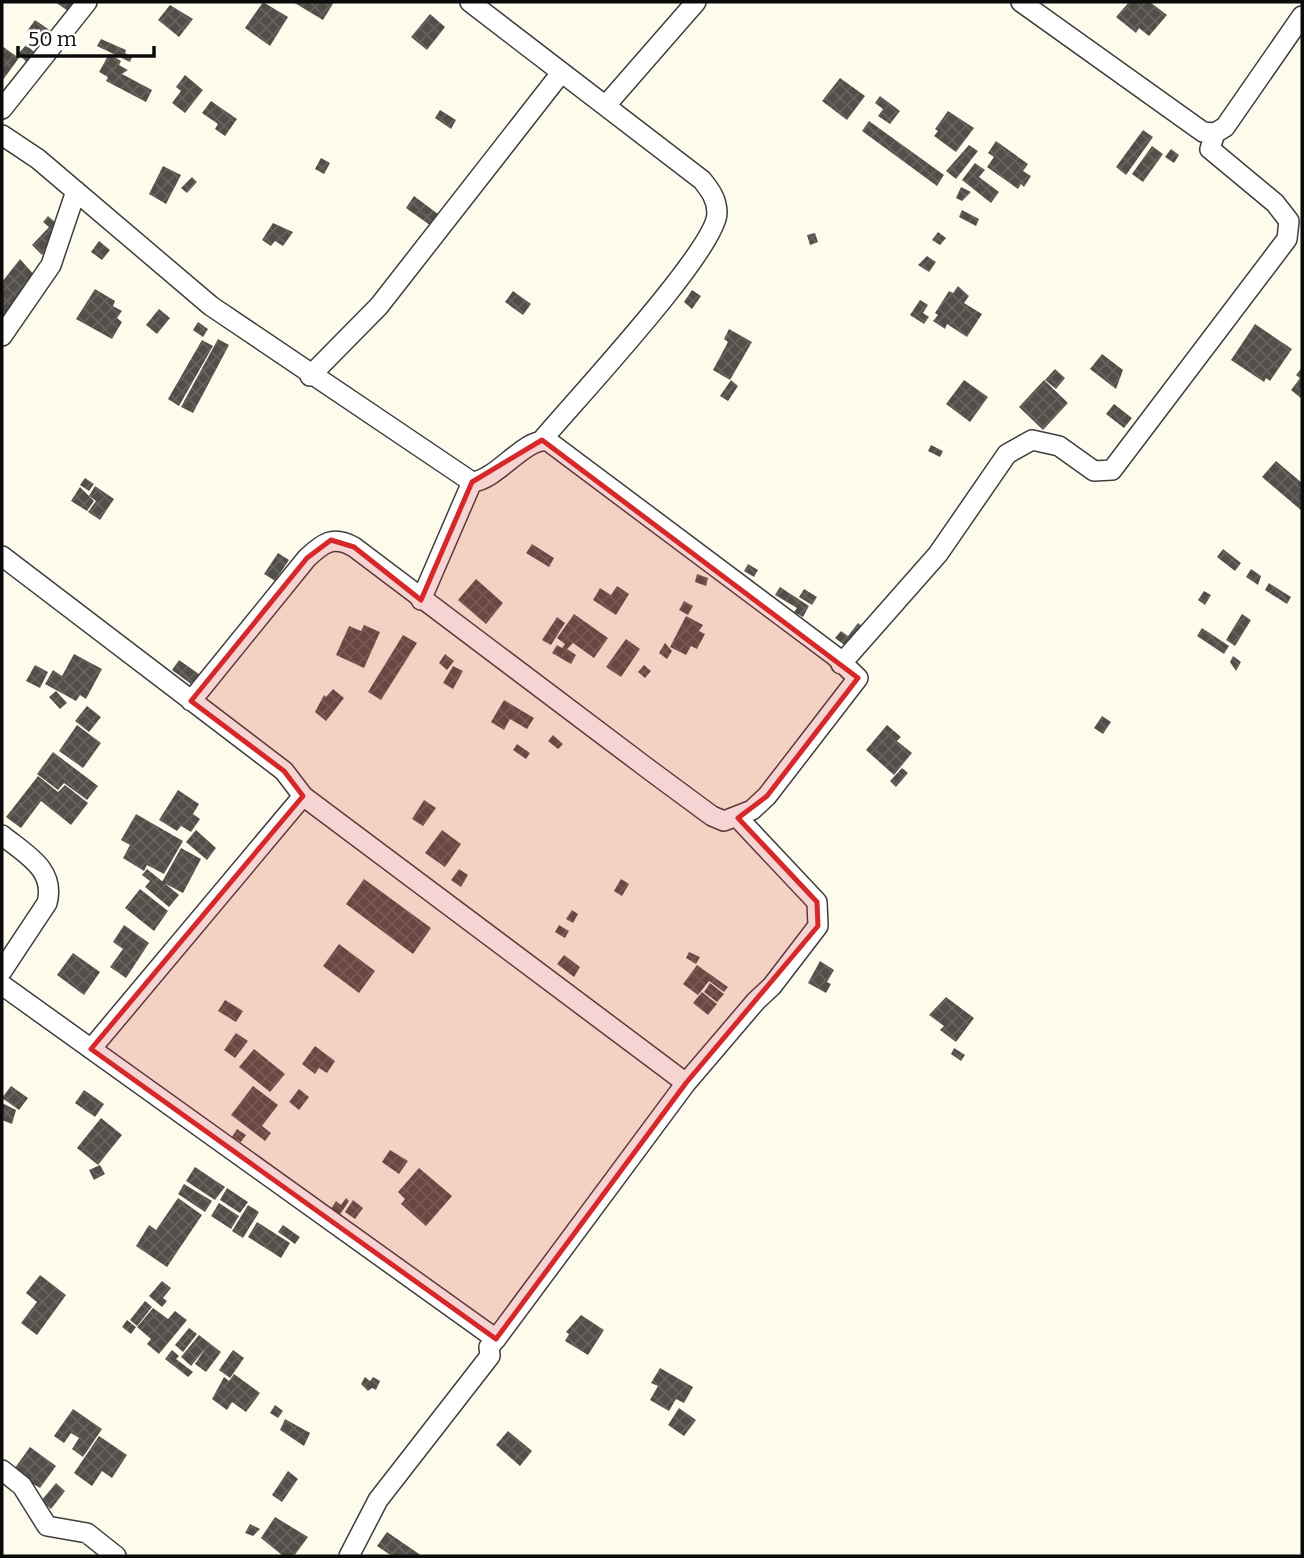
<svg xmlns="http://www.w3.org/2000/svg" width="1304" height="1558" font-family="Bitter,serif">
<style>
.building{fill:url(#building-cross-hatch)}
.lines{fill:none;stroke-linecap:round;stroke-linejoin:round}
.minor-casing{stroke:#3e3e3e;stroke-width:22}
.minor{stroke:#fff;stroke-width:19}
.marked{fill:#d62828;fill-opacity:0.2;stroke:#d62828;stroke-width:5;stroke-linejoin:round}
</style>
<defs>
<pattern id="building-cross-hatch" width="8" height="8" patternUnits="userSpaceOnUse" patternTransform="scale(1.75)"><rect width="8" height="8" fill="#524e49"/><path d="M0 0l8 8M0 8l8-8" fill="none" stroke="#66635f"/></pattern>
</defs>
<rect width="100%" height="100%" fill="#fdfcec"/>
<path class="building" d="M55,2h20l-7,9z
M263,2l25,15 -18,29 -25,-18z
M293,2h41l-11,18z
M1129,2h21l17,13 -18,21 -10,-8 -3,5 -20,-16z
M170,5l23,14 -14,18 -21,-17z
M430,14l15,13 -18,23 -16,-13z
M35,20l16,11 5,-7 6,5 -13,18 -22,-16z
M101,39l25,11 -1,3 7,4 -2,5 -33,-16z
M26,45l12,10 -8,10 -12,-11z
M2,46l17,12 -17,23z
M109,54l12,7 -2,4 9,5 -6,4 30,16 -6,12 -40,-21 2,-4 -9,-5z
M185,75l18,15 -18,23 -13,-10 9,-12 -5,-4z
M840,78l25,18 -18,24 -25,-19z
M880,96l20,15 -10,13 -12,-8 5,-7 -8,-6z
M211,101l26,18 -12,17 -10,-7 3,-5 -16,-11z
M440,110l16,10 -5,9 -16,-11z
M948,111l26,17 -18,24 -22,-16 4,-5 -3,-2z
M869,121l75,54 -7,11 -75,-55z
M1143,130l10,7 -27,38 -10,-8z
M996,141l32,23 -5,7 8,5 -7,11 -3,-3 -3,5 -31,-22 7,-10 -6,-4z
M969,145l9,6 -22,28 -10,-8z
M1152,146l11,8 -20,28 -11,-8z
M1171,149l8,6 -5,8 -9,-6z
M321,158l9,5 -6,11 -9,-5z
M975,163l10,7 -6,7 20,15 -8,11 -29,-23z
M163,166l18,9 -15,29 -17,-10z
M192,177l5,5 -10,11 -6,-5z
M961,187l10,5 -9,9 -6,-3z
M414,196l28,21 -8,11 -28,-20z
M962,210l17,9 -3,7 -17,-9z
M48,216l20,17 -5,6 -20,-17z
M273,223l20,9 -10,14 -8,-5 -4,5 -9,-6z
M49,227l10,10 -17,18 -10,-10z
M938,232l8,6 -6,7 -8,-5z
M815,233l3,9 -8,3 -3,-10z
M99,241l11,9 -8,10 -11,-8z
M927,256l9,6 -7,10 -11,-7z
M20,259l16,18 -30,40 -4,-3v-32z
M958,286l11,10 -5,7 18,11 -15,23 -20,-13 -2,5 -12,-8 5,-6 -3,-2 14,-22 4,2z
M95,289l20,12 -2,5 9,5 -5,7 5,4 -10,17 -36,-20z
M692,290l9,6 -9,13 -8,-7z
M513,291l18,13 -8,11 -18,-13z
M920,300l8,5 -5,8 6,4 -5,7 -14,-9z
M159,309l11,9 -13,16 -11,-9z
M198,322l10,7 -5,8 -10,-7z
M1255,324l37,25 -22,32 -4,-3 -2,4 -33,-22z
M729,329l23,13 -22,38 -17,-10 15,-28 -4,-3z
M218,339l11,6 -36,68 -12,-6z
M202,340l11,6 -34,60 -11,-7z
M1102,354l21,16 -7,19 -26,-20z
M1055,369l10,9 -9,11 -11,-9z
M1301,369l1,1v29l-11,-9 9,-12 -4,-3z
M731,380l7,6 -10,15 -8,-5z
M964,380l24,17 -18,25 -24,-18z
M1044,380l24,23 -25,27 -24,-23z
M1114,404l18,14 -8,10 -18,-14z
M931,445l12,6 -3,6 -12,-6z
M1276,461l26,22v28l-40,-34z
M85,478l9,6 -5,7 -9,-6z
M95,486l19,13 -14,21 -12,-8 8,-11 -7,-5z
M80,487l14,14 -7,10 -16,-10z
M532,544l22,14 -5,9 -23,-14z
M1223,549l18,14 -6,8 -18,-14z
M278,553l11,7 -14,21 -11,-7z
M748,564l10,6 -4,7 -10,-6z
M1251,569l10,7 -3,9 -12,-8z
M697,574l11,4 -2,8 -11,-4z
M476,579l27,24 -17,21 -28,-24z
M1269,583l22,14 -4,7 -22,-14z
M617,586l12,8 -13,21 -23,-15 7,-12 11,7z
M780,587l29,19 -6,11 -9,-5 3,-4 -22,-13z
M804,589l13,8 -5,8 -13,-8z
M1204,591l7,4 -6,10 -7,-5z
M684,601l9,5 -5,9 -9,-5z
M574,614l34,24 -14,20 -21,-15 -6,6 9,6 -5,9 -19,-11 5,-8 5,3 3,-4 -8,-6z
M1242,614l9,6 -16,26 -9,-6z
M686,616l17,9 -4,6 6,3 -8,15 -6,-3 -5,9 -16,-8z
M557,617l8,6 -14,22 -9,-5z
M858,623l9,7 -16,20 -16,-12 6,-7 7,5z
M364,625l16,7 -16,36 -28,-13 13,-29 12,5z
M1202,628l27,18 -5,8 -27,-18z
M403,635l14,8 -36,57 -13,-8z
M626,639l14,10 -19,28 -15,-10z
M665,643l7,8 -5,8 -8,-6z
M74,654l28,15 -16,30 -6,-4 -4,6 -31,-17 8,-14 9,6z
M445,654l9,7 -7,9 -8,-7z
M1233,656l8,6 -5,9 -6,-9z
M179,660l20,14 -8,10 -19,-14z
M35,665l13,7 -8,16 -14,-7z
M644,665l7,6 -6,7 -7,-6z
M453,666l10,5 -10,18 -10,-6z
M333,689l11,9 -18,23 -11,-9 9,-17 2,2z
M56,691l11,12 -7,6 -11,-12z
M504,700l30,18 -7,11 -17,-10 -6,11 -13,-8z
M87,706l14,11 -12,15 -14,-11z
M1102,716l9,6 -8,12 -9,-6z
M77,725l24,18 -18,25 -24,-17z
M887,725l14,12 -4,4 15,12 -18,22 -28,-25z
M553,735l10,9 -5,5 -10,-8z
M517,744l13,9 -4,6 -13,-9z
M53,752l45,34 -11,14 -23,-17 -6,7 -21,-16z
M902,768l6,5 -12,14 -6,-6z
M38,776l20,16 7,-7 23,18 -17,22 -30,-24 -20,27 -15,-11z
M178,790l21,14 -6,10 7,5 -9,13 -10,-6 -4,5 -18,-11z
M424,800l12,8 -13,18 -11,-7z
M136,814l47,27 -19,33 -17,-9 -3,6 -21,-13 7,-13 -9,-5z
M196,830l20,18 -9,12 -21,-18z
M442,830l19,14 -16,23 -20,-14z
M181,848l20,11 -18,34 -21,-11z
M147,869l32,26 -10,12 -24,-20 5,-6 -8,-6z
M459,869l9,6 -7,12 -10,-7z
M364,879l67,49 -18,26 -67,-50z
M621,879l8,5 -7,12 -8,-5z
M140,889l28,22 -14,20 -29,-23z
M572,910l6,4 -5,9 -7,-4z
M124,925l25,18 -23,35 -16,-11 13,-18 -10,-7z
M559,925l10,6 -4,7 -10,-6z
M339,944l36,27 -16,22 -36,-27z
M689,952l11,5 -4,7 -10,-6z
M73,953l27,19 -16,23 -27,-20z
M564,955l16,12 -6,10 -17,-13z
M820,961l14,9 -7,12 4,2 -5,9 -18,-10z
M697,965l31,22 -4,5 -15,-11 -11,14 -15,-11z
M710,983l14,11 -7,8 -13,-10z
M702,992l15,12 -9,11 -15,-12z
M946,997l28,21 -18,24 -16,-12 4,-4 -15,-11z
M225,1000l18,11 -7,11 -18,-11z
M236,1033l12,8 -13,17 -11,-8z
M315,1046l20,15 -8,12 -8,-5 -4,6 -13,-10z
M954,1048l11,7 -4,6 -10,-7z
M254,1049l31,25 -15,18 -31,-25z
M11,1086l17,12 -9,12 -17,-12z
M253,1086l25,19 -16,21 9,7 -6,8 -34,-26z
M299,1089l10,8 -10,13 -10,-8z
M84,1090l20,14 -9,13 -20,-14z
M2,1103l14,7 -4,14 -10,-4z
M101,1118l21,17 -24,30 -21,-17z
M237,1129l9,6 -5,7 -9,-5z
M390,1150l18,11 -9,13 -17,-12z
M100,1165l5,9 -11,6 -5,-10z
M195,1167l30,20 -10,13 -29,-19z
M419,1168l33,28 -26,30 -25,-22 4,-5 -7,-7z
M184,1184l28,17 -7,11 -27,-18z
M227,1188l21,14 -8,11 -20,-13z
M178,1198l24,17 -35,52 -31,-21 13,-21 7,5z
M346,1198l3,3 -10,15 -9,-6 6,-9 5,4z
M353,1200l10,8 -8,11 -10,-7z
M219,1203l20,13 -8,13 -20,-13z
M248,1205l11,7 -16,26 -11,-7z
M257,1222l33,21 -9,15 -33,-21z
M283,1225l17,12 -5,7 -17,-12z
M40,1275l26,20 -29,40 -16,-12 16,-21 -11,-9z
M162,1281l9,7 -8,10 4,3 -5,6 -13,-11z
M145,1301l7,6 -15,19 -7,-6z
M153,1308l15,11 7,-8 12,9 -28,34 -12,-10 4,-5 -14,-12z
M581,1315l23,15 -16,25 -23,-14 4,-7 -3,-2z
M127,1320l9,7 -5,7 -9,-7z
M189,1328l8,6 -14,18 -8,-7z
M199,1335l22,17 -15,20 -11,-8 10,-15 -14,17 -10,-9z
M172,1350l7,6 -3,3 17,13 -5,5 -23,-18z
M233,1350l11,8 -14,20 -11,-8z
M660,1368l33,19 -9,16 -8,-4 -7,12 -19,-11 8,-14 -7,-3z
M234,1374l26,19 -14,19 -14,-10 -5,8 -15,-11 12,-22 5,4z
M365,1377l5,4 3,-4 7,4 -4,9 -4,-2 -4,3 -7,-7z
M275,1405l8,6 -5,7 -8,-5z
M679,1408l17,12 -12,16 -16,-11z
M73,1409l29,20 -19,28 -11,-8 7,-11 -8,-5 -7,10 -10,-7z
M285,1419l25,14 -6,13 -24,-16z
M508,1431l24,20 -12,15 -24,-21z
M99,1436l28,19 -15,23 -10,-7 -10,15 -18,-13z
M30,1447l26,19 -16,22 -28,-16z
M288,1471l10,8 -16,23 -10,-7z
M56,1483l9,8 -14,18 -10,-8z
M275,1517l33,20 -14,19h-11l-22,-18z
M250,1524l10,5 -7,7 -8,-3z
M387,1532l35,24h-30l-15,-10z"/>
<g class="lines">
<g class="minor-casing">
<path id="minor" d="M470,2l232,178c8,10 15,19 15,33 0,36 -145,191 -175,227
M1021,2l182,130 12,1 10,-6 77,-111
M607,104l89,-102
M2,109l85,-107
M2,135l36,24 173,147 261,176c25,-2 53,-45 76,-41l287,215 23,22 -91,118 -15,14 -28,11 -12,-5 -61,-45 -297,-224c-21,-12 -31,-4 -47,11l-116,143
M2,336l49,-71 25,-74
M310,376l69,-70 182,-233
M2,556l282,215 19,25 -212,253
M421,600l51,-118
M841,664l97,-110 69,-100 25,-14 27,6 35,25 18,-1 175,-231 2,-18 -14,-18 -65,-54 5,-16
M303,796l383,287 -190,256
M2,835c23,19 54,34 45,68l-45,68
M2,985l494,354 -7,8 1,9 -112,144 -29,56
M686,1083l70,-82 16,-15 46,-60 -1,-24 -79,-84
M2,1470l20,16 25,40 40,7 29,23"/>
</g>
<use href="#minor" class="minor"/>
</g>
<path class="marked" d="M542,440l316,238 -91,118 -29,22 79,84 1,24 -132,157 -190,256 -405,-290 212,-253 -19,-25 -93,-70 116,-143 24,-18 23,7 67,53 51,-118z"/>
<rect width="1304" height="1558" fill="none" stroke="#0b0b0b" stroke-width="7"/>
<path d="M18 46v10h136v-10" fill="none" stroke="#0b0b0b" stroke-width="3.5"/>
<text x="28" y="46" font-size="21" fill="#0b0b0b" stroke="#ffffff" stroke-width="5" paint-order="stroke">50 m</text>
</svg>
